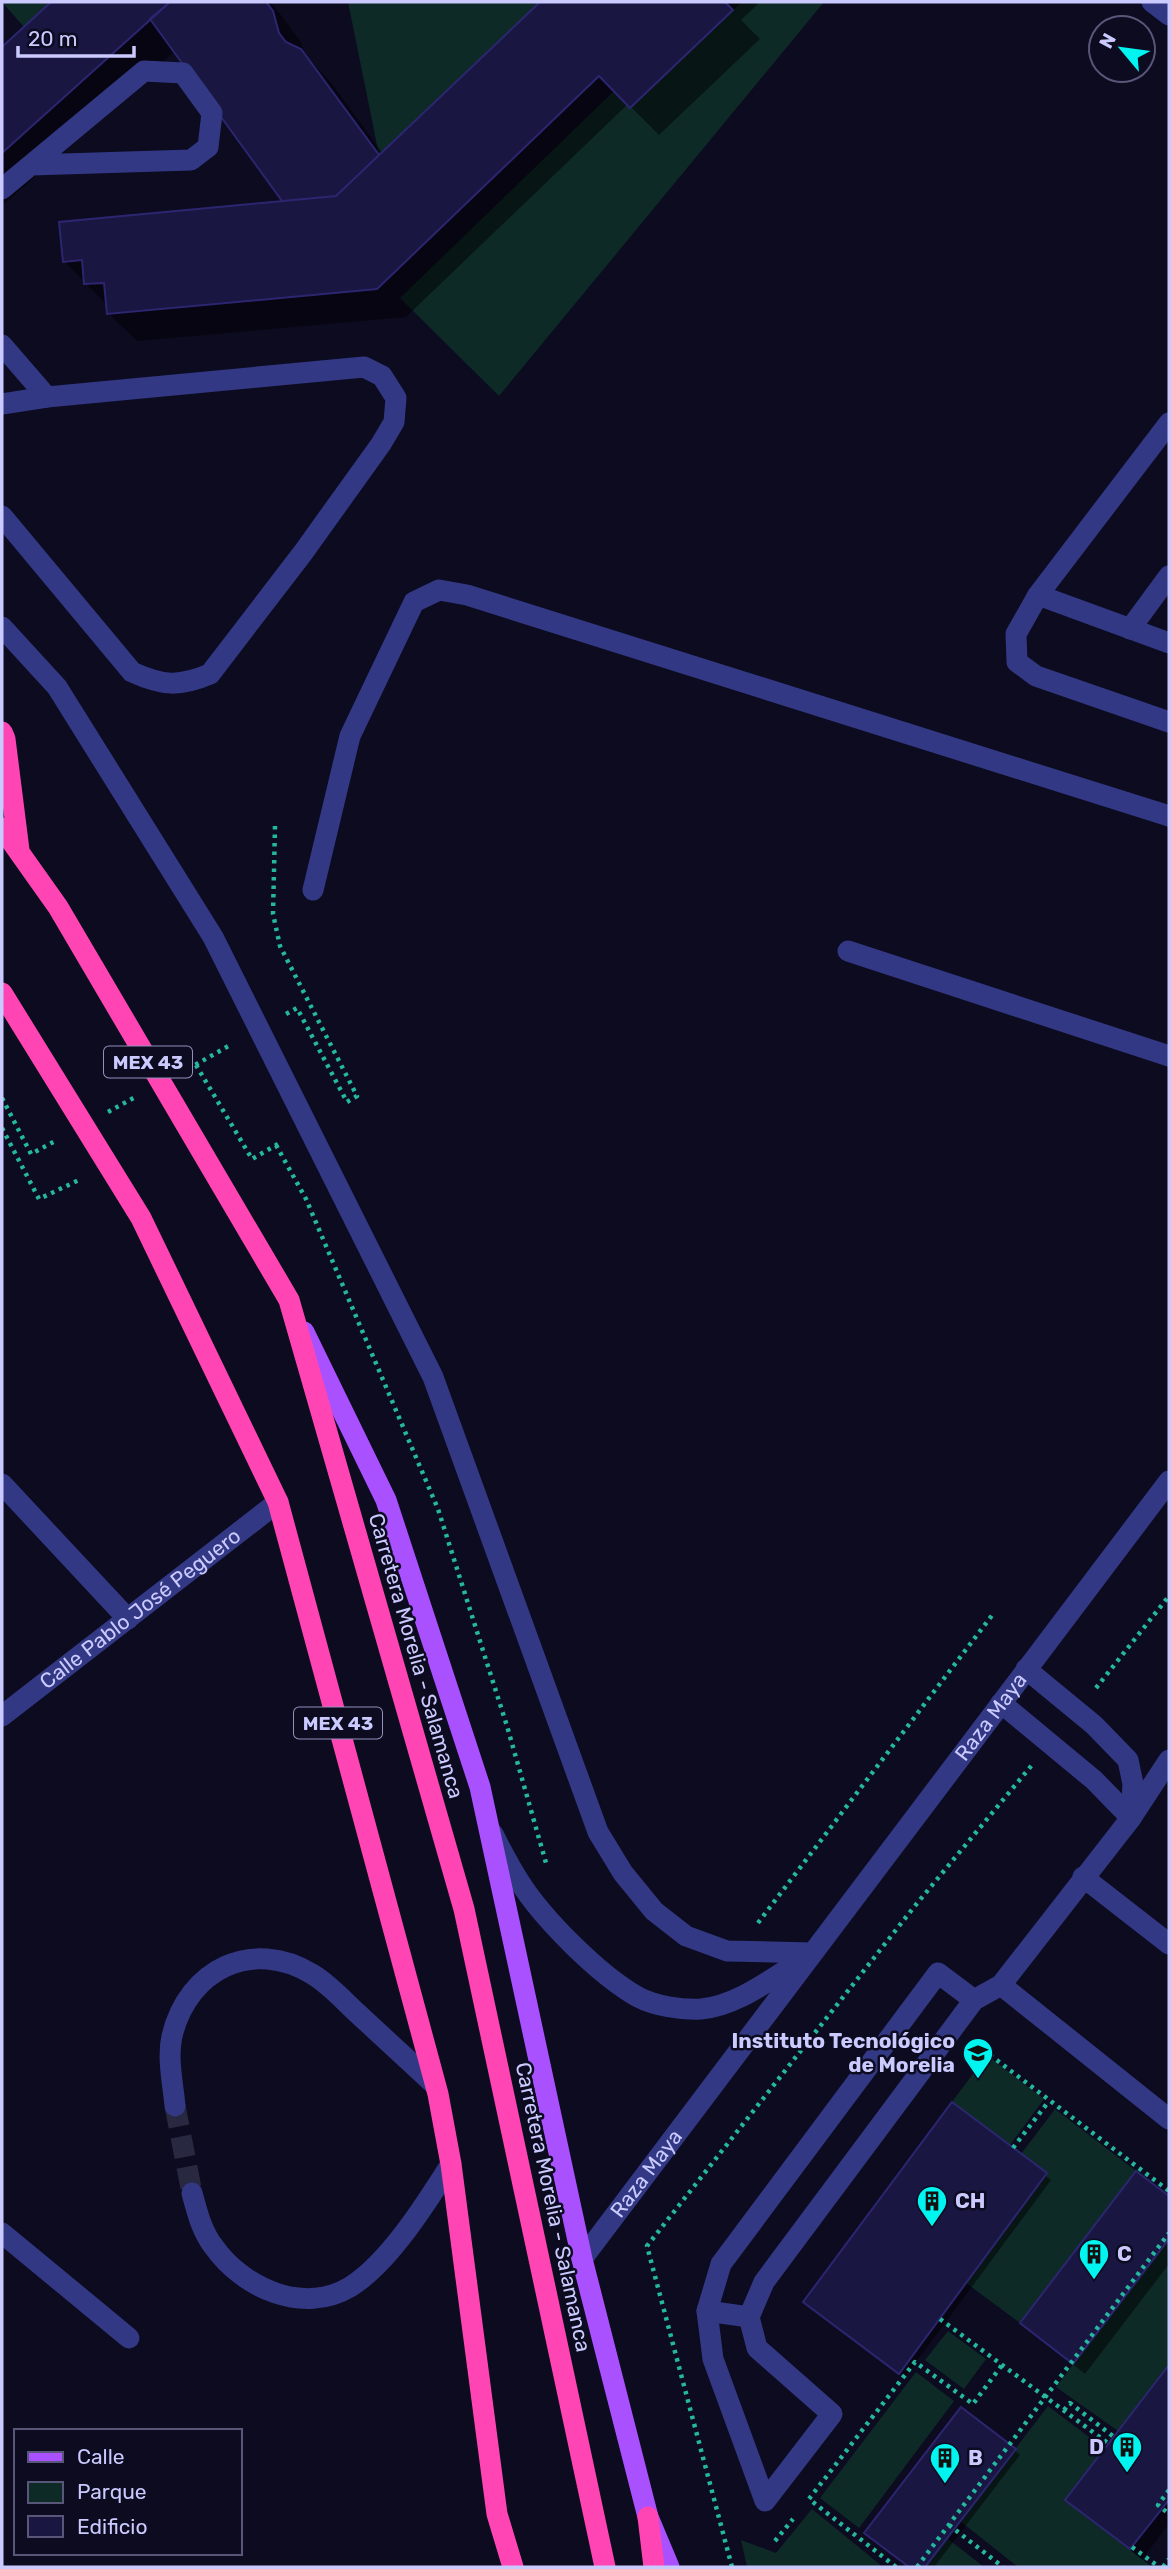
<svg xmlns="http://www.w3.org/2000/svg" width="1171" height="2569" font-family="Rubik,sans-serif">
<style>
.green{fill:#0e2a26}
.shadow{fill:#0007}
.building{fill:#191642;stroke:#2c2670;stroke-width:2}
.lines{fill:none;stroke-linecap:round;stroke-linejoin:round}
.minor-tunnel{stroke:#282841;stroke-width:21;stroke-dasharray:21 10;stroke-linecap:butt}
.path{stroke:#24b89f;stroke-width:4.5;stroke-dasharray:3.5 5;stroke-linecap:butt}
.minor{stroke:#323883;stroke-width:21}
.major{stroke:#aa51ff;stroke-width:21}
.highway{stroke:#ff45b3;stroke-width:21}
.labels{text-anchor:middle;stroke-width:5;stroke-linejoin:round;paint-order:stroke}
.shield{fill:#0c0b20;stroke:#9191bc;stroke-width:2}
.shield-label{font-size:19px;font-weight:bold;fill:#cacaff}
.street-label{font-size:21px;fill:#cacaff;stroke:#0c0b20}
.poi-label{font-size:21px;font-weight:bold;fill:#cacaff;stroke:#0c0b20;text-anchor:start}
</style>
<rect width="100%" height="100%" fill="#0c0b20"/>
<path class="green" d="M2,2h49l-27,25z
M348,2h192l-161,153z
M742,2h82l-325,394 -99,-98 214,-207 16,17z
M987,2055l57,44 -34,46 -58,-43z
M1055,2109l81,62 -116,152 -54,-40 81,-109 -26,-20z
M1169,2239v126l-51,66 -62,-44z
M948,2331l38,28 -22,30 -39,-29z
M916,2372l38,29 -95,127 -39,-30z
M1048,2406l57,43 -39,51 86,67h-134l-58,-46z
M812,2509l71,58h-136l-6,-27 35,13z
M947,2538l37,29h-59z"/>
<path class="shadow" d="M54,2h217l30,40 3,13 25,25 54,74 159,-152h218l-19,18 19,19 -101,96 -31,-31 -222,213 -269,24 -29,-28v-7l-43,-44 220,-60 -110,-151 -173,155v-157z
M952,2104l99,76 -146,197 -95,-70z
M1136,2173l33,25v66l-84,110 -63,-51z
M1169,2368v156l-27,35 -74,-60z
M1014,2450l6,5 -86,112h-24l-38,-29z"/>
<path class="building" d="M51,2h119l-168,151v-106z
M170,2h96l7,9 6,22 7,9 15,7 78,106 -43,41 -54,5 -132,-182z
M540,2h185l8,8 -103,98 -31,-32 -222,213 -270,25 -3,-31 -20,1 -2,-24 -19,2 -4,-40 277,-26z
M952,2102l95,71 -148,201 -96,-72z
M1136,2171l33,25v43l-96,125 -53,-41z
M1169,2365v135l-39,49 -65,-49z
M961,2407l55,42 -91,118h-16l-45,-34z"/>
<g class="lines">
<path class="minor-tunnel" d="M175,2106l17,87"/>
<path class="path" d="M275,826l-2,88 7,32 77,150 -10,6 -50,-94 -11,6
M196,1065l56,94 26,-15
M188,1069l44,-25
M2,1098l29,56 26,-14
M108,1112l29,-16
M2,1128l37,71 42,-20
M276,1145l30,54 132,310 69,217 39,137
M1096,1688l73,-92
M758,1923l235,-309
M990,2055l179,136
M1013,2148l36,-47
M940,2319l169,125
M1064,2410l6,-7 44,34
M1169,2490l-11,15 11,9
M949,2525l54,42
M775,2541l18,-22
M1132,2547l27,20
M732,2567l-85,-321 267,-339 118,-142
M896,2567l-87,-68 106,-137 58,42 29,-39
M917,2567l252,-334
M1163,2567l6,-8"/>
<g class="minor">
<path d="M1152,2l17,13"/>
<path d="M2,189l142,-118 39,2 29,40 -4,34 -17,13 -160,5"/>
<path d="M2,345l45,52"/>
<path d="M2,404l45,-7 317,-30 18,9 14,22 -2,24 -13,22 -79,110 -92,120c-31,13 -47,12 -78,-2l-130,-156"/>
<path d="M1169,423l-131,172 -22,39 1,28 19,14 133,46"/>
<path d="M1038,595l131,48"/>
<path d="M2,627l55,60 156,250 220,440 165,455 25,41 31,38 32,25 41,15 85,2"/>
<path d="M1130,629l39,-53"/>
<path d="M313,890l37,-154 64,-134 25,-12 28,5 702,221"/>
<path d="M848,951l321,105"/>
<path d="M2,1484l126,135"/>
<path d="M1026,1669l68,56 34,35 5,24 -2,31"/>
<path d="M1001,1703l93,77 37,38"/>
<path id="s1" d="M2,1716l276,-214"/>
<path d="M493,1834c8,16 16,32 26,47 24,38 80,94 119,116 17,9 43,13 63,12 36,-3 71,-31 101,-49"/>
<path d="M1083,1877l86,67"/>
<path d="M1001,1985l168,134"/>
<path d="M974,2000l-36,-27 -217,291 -14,47 6,48 52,142 67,-87 -75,-66 -8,-31 15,-35 210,-282 27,-15 130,-167 38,-58"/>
<path d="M175,2106c-2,-22 -8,-48 -3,-70 16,-67 80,-98 140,-62 17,10 30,25 44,38 27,25 53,49 79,73"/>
<path d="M192,2193c5,19 10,39 22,54 29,41 89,68 136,40 39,-24 77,-85 101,-123"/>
<path d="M2,2233l127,105"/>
<path id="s2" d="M582,2259l587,-778"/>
<path d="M707,2311l42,6"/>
</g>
<path class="major" d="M304,1332l82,168 94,287 102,472 66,258 21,50"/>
<path class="highway" d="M2,732l3,7 14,111
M2,828l56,79 231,393 175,609 141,658
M2,993l139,225 137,284 160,592 13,70 46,350 16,53
M648,2517l6,50"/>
</g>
<defs>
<g id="university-pin" transform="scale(1.575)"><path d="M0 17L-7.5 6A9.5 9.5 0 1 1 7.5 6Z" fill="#00f5f1" stroke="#0c0b20"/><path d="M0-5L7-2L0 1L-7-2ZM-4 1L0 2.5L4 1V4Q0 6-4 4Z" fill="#111"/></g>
<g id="building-pin" transform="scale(1.575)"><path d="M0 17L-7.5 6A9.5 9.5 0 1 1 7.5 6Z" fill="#00f5f1" stroke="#0c0b20"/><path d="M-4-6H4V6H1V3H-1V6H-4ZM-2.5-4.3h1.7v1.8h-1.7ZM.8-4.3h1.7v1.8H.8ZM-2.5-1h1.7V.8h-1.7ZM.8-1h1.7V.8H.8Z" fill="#111"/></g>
</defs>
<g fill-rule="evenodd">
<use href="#university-pin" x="978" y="2053"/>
<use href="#building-pin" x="932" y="2201"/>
<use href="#building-pin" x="1094" y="2254"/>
<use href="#building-pin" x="1127" y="2447"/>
<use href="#building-pin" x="945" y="2458"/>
</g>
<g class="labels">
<g class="shield">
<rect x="104" y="1046.5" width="88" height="31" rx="5"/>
<rect x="294" y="1707.5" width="88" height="31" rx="5"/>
</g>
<g class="shield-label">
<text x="148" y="1069">MEX 43</text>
<text x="338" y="1730">MEX 43</text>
</g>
<g class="street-label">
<text dy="7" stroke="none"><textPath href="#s1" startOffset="175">Calle Pablo José Peguero</textPath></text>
<text transform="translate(416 1656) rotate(74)" y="7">Carretera Morelia - Salamanca</text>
<text dy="7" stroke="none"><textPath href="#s2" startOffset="679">Raza Maya</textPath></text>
<text dy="7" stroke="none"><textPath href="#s2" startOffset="107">Raza Maya</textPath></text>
<text transform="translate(553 2207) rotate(78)" y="7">Carretera Morelia - Salamanca</text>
</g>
<g class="poi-label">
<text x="955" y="2048" text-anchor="end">Instituto Tecnológico<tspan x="955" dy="24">de Morelia</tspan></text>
<text x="955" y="2208">CH</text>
<text x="1117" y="2261">C</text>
<text x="1104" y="2454" text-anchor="end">D</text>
<text x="968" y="2465">B</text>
</g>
</g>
<rect width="1171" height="2569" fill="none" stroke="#cacaff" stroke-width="7"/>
<rect x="14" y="2429" width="228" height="126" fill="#0c0b20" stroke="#585779" stroke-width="2"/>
<rect x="28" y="2452" width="35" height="10" fill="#aa51ff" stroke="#585779" stroke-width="2"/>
<text x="77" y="2464" font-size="21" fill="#cacaff">Calle</text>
<rect x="28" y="2482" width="35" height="21" fill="#0e2a26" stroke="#585779" stroke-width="2"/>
<text x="77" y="2499" font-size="21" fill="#cacaff">Parque</text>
<rect x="28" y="2516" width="35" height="21" fill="#191642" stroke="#585779" stroke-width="2"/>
<text x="77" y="2534" font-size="21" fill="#cacaff">Edificio</text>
<g transform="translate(1122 49) rotate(299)"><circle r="33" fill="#0c0b20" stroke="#585779" stroke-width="2"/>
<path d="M0-5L12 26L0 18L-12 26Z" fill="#00f5f1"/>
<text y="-10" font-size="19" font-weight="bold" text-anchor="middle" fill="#cacaff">N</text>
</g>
<path d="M18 46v10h116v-10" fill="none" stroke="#cacaff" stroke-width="3.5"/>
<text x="28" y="46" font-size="21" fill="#cacaff" stroke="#0c0b20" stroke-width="5" paint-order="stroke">20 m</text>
</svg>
